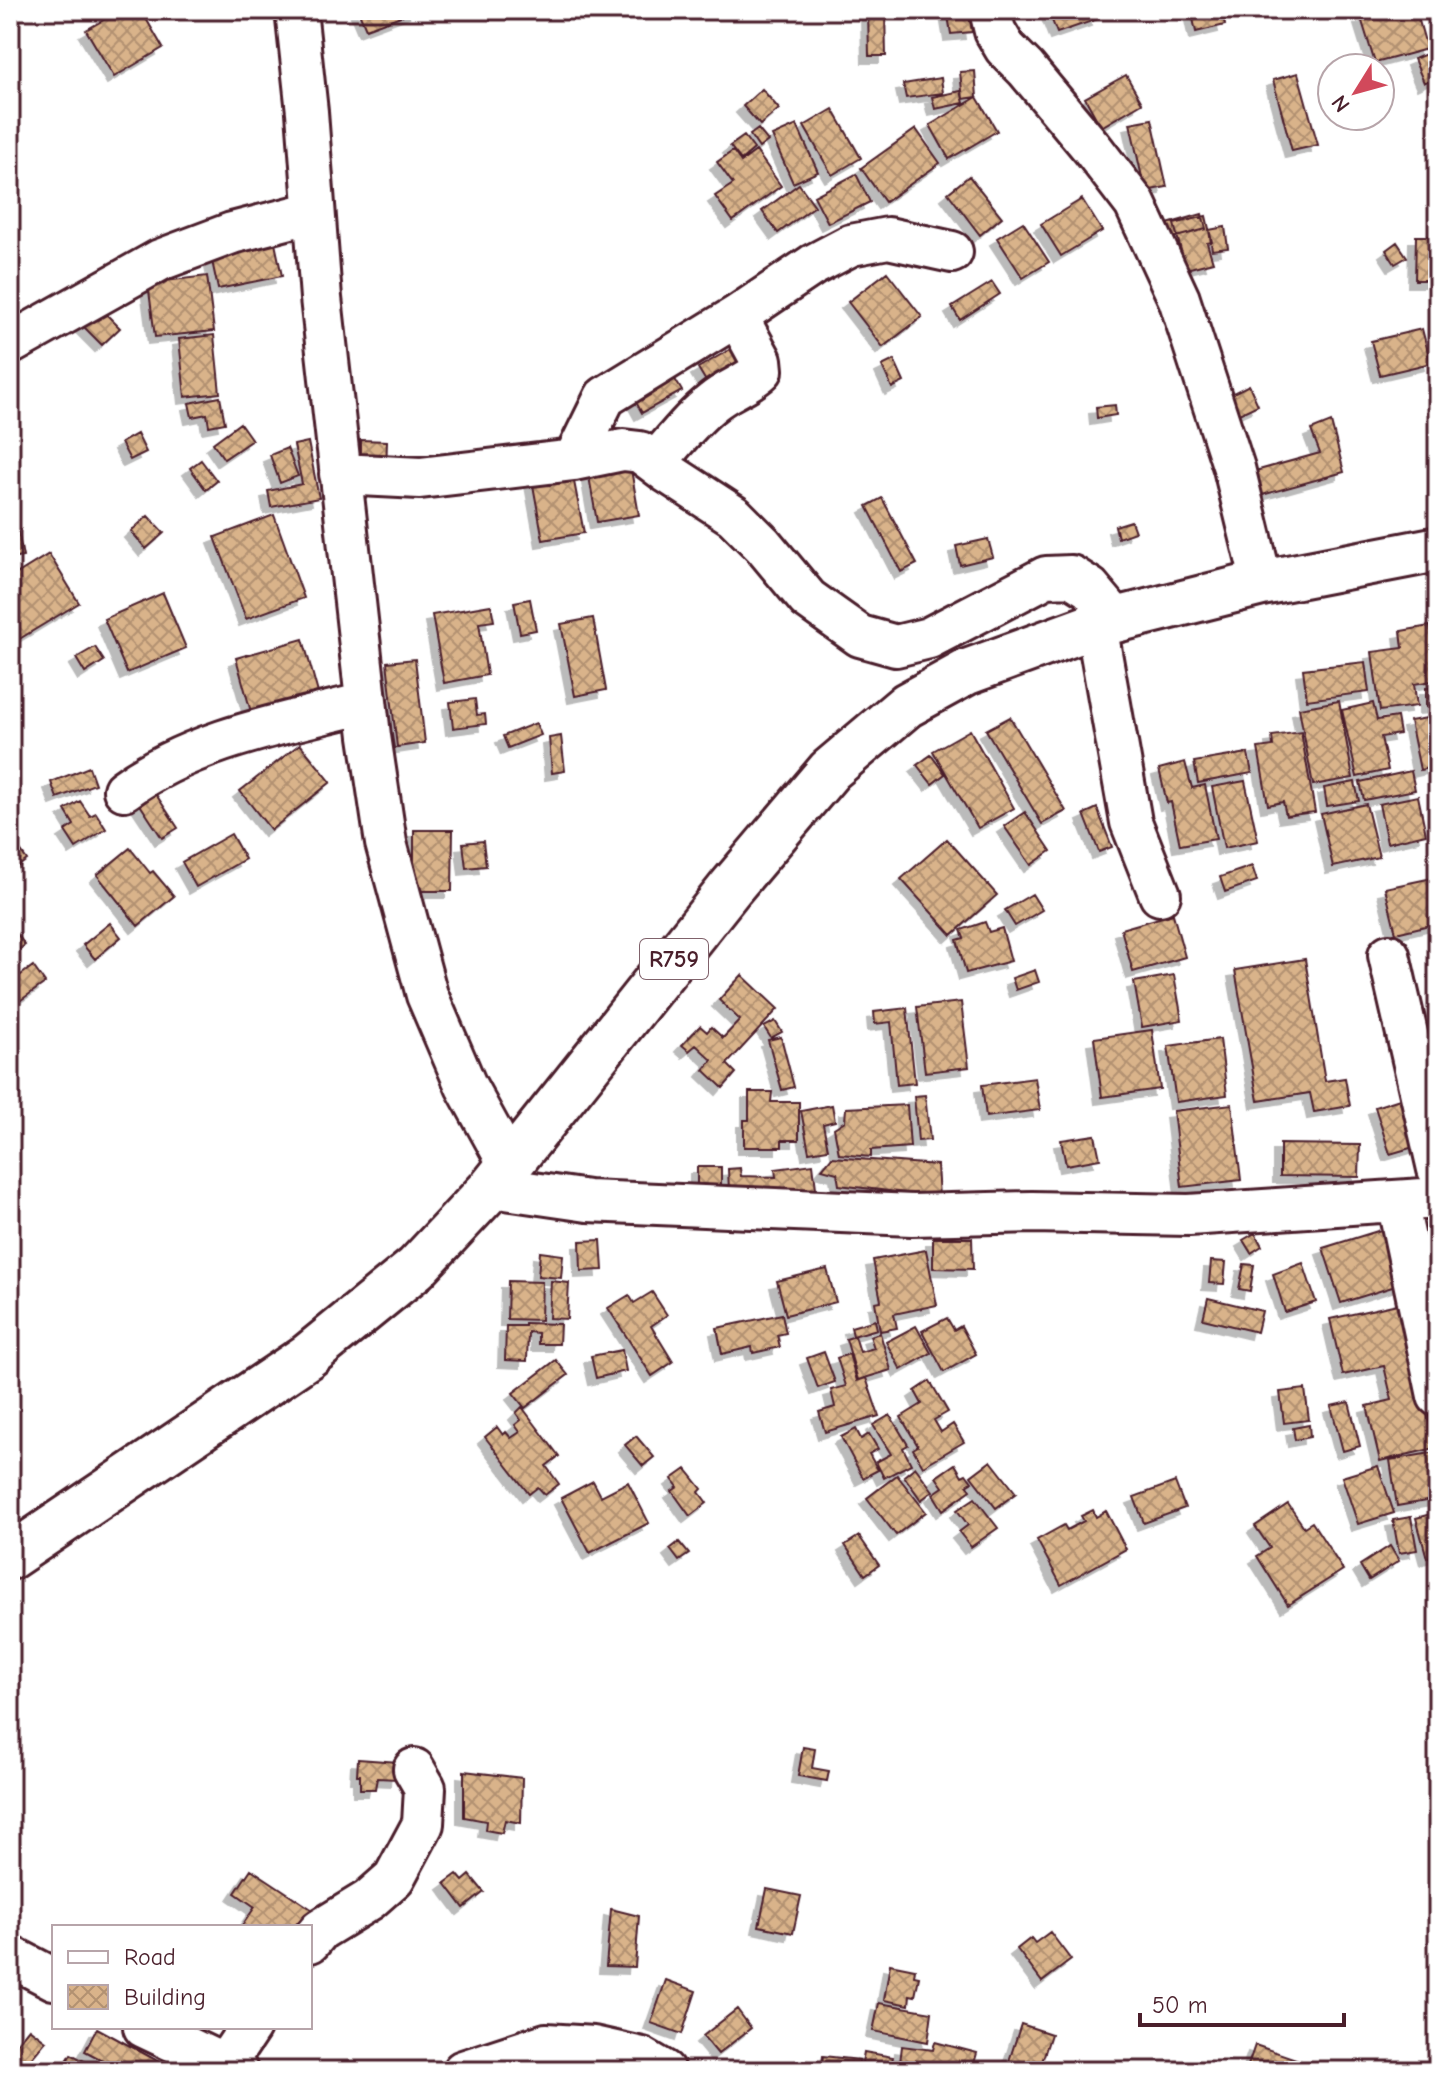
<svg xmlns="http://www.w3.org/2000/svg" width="1448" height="2081" font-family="'Comic Neue',sans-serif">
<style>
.building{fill:url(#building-cross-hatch);stroke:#4a1f2b;stroke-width:2;filter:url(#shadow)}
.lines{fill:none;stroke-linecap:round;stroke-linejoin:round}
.minor-casing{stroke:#4a1f2b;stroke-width:46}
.major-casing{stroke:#4a1f2b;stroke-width:50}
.minor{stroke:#fff;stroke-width:40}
.major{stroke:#fff;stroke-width:44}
.labels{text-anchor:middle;stroke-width:7;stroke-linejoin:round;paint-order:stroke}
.shield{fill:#fff;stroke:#80626b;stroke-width:2}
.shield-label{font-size:24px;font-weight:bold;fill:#4a1f2b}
</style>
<defs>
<pattern id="building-cross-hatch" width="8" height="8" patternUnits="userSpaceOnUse" patternTransform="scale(2)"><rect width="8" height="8" fill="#d9b38a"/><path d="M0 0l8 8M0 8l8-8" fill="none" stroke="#b29171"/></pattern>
<filter id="shadow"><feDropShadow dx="-7" dy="7" stdDeviation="0" flood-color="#0004"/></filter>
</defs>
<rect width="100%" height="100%" fill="#fff"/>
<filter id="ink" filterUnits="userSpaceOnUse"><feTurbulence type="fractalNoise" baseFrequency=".0125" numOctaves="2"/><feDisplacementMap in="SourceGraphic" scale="16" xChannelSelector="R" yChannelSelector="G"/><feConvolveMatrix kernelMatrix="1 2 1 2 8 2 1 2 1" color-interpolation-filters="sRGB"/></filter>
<g filter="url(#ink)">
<path class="building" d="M121,10h20l22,38 -49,29 -28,-47z
M358,10h59l-51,19z
M868,10h17l1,46h-17z
M947,10h22l3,22 -21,2z
M1048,10h46l4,9 -41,14z
M1191,10h36l-5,2 3,13 -29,7z
M1388,10h28l11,39 -52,14 -14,-45z
M1426,54l10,23 -12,6 -10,-24z
M975,71l2,26 -14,2 -3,-27z
M1298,73l20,72 -26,6 -19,-71z
M1126,75l16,28 -41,24 -16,-29z
M941,78l2,15 -37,5 -3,-14z
M762,89l17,20 -19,16 -17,-19z
M961,91l3,12 -29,6 -3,-12z
M977,97l20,34 -48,28 -19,-34z
M833,109l28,49 -29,17 -28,-49z
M1152,119l15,68 -22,4 -15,-68z
M797,125l21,47 -25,11 -21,-47z
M758,129l10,12 -9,7 -9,-13z
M916,129l24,34 -55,39 -24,-34z
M744,136l10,13 -13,11 -11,-14z
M733,151l8,11 15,-11 25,35 -48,35 -18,-25 18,-12 -16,-22z
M856,174l14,28 -42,21 -14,-27z
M969,176l33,41 -22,18 -32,-42z
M799,184l16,22 -37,27 -16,-22z
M1082,199l20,32 -41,25 -20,-32z
M1202,214l4,15 -45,12 -4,-14z
M1206,216l6,26 -5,1 6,19 -27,7 -12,-45z
M1023,222l26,40 -26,16 -26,-40z
M1225,227l3,21 -16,2 -3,-20z
M273,234l9,42 -64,13 -9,-42z
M1416,236h22v44h-23z
M1397,242l10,15 -12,7 -9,-14z
M887,272l35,45 -39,30 -35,-45z
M207,276l7,55 -59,6 -7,-54z
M992,282l8,12 -40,26 -8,-13z
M100,308l20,20 -18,17 -20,-20z
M1422,329l9,34 -51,12 -9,-34z
M214,335l6,58 -35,4 -6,-58z
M741,343l12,21 -43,24 -12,-20z
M894,360l10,22 -12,6 -10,-22z
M666,364l16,27 -40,22 -15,-27z
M1249,385l9,20 -19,9 -10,-19z
M220,397l5,26 -16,3 -2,-12 -15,3 -3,-14z
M1115,405l1,10 -19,3 -1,-11z
M1331,422l13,50 -89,25 -7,-24 72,-20 -9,-23z
M240,423l12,17 -28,19 -11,-16z
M137,434l9,18 -16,8 -9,-17z
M361,440l26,1 -1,31 -25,-1z
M308,442l11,56 -48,9 -3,-16 34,-7 -8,-39z
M287,448l11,28 -18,7 -10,-28z
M629,458l10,57 -42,7 -10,-57z
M201,460l16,21 -11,9 -16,-22z
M571,466l13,67 -41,7 -12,-66z
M882,498l35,66 -16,8 -34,-66z
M13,505l10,52 -13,2v-53z
M274,515l30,83 -58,21 -31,-82z
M148,516l16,17 -18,16 -15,-18z
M1131,521l4,11 -17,6 -3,-12z
M988,539l5,18 -33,8 -4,-19z
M49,554l30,49 -68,41 -1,-66z
M163,593l23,55 -59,25 -23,-54z
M530,599l6,31 -16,3 -6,-31z
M491,605l3,16 -15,2 8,52 -43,8 -12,-68z
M593,618l13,72 -31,6 -14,-72z
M1430,626l8,54 -24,4 3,22 -37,5 -8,-59 31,-4 -2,-17z
M303,639l15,54 -67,19 -15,-54z
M95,647l9,14 -19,12 -9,-15z
M415,659l10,84 -28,4 -10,-85z
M1365,662l4,30 -62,8 -4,-31z
M1426,688h10l1,18 -11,1z
M475,699l2,16 8,-1 1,10 -33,4 -3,-26z
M1339,701l14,77 -40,7 -14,-77z
M1373,703l4,17 20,-3 3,17 -19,3 7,33 -31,7 -15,-67z
M1438,716v50l-18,4 -10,-49z
M1010,717l56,94 -24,13 -56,-94z
M536,723l5,12 -33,13 -5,-12z
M970,730l44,78 -36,20 -45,-77z
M1301,732l14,80 -29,4 -3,-14 -15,3 -10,-57 15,-2 -1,-10z
M561,736l4,35 -13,2 -3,-35z
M300,744l31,38 -60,48 -31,-39z
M1248,753l4,20 -54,10 -4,-21z
M931,755l14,19 -13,10 -15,-19z
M1185,762l7,26 13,-3 11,54 -36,6 -9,-43 -4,1 -8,-34z
M89,767l6,17 -38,14 -6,-16z
M1411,771l4,19 -51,10 -4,-18z
M1245,781l13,60 -34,7 -12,-61z
M1355,782l4,19 -32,5 -3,-18z
M153,790l25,38 -16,10 -25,-38z
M1418,796l8,38 -39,9 -8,-39z
M80,801l10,15 6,-3 10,16 -30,19 -11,-17 9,-6 -9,-15z
M1366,804l13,53 -46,10 -12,-53z
M1097,808l15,39 -13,5 -15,-38z
M1025,812l26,39 -20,14 -27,-39z
M414,830h39l-1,61h-38z
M231,834l14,25 -49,28 -14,-25z
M10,836l17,24 -17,12z
M947,839l50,56 -45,40 -51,-56z
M483,841l3,25 -20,2 -3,-25z
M130,848l20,25 3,-2 21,25 -36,30 -41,-51z
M1252,866l5,15 -32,11 -5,-15z
M1437,877l1,46 -42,10 -11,-45z
M1032,894l10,16 -27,16 -10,-16z
M1173,914l12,43 -52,15 -12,-43z
M985,922l4,10 13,-4 9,33 -45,12 -9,-33 7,-2 -3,-8z
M110,923l11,14 -26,22 -12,-14z
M10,924l15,21 -15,11z
M1305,959l20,122 20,-3 5,28 -36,6 -4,-19 -52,8 -23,-131z
M33,966l12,17 -31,22 -4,-5v-17z
M1035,970l4,12 -23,8 -4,-12z
M742,975l36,34 -51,55 9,9 -13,15 -19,-18 8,-10 -16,-15 -7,6 -7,-6 18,-19 7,6 4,-5 12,11 17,-18 -21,-20z
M1174,975l8,45 -40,7 -8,-45z
M961,1002l8,65 -44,5 -8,-65z
M907,1008l8,75 -18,2 -6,-63 -16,2 -1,-12z
M775,1021l7,11 -11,6 -7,-11z
M1152,1030l8,59 -58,8 -8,-59z
M781,1037l13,50 -12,3 -14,-50z
M1220,1039l7,56 -51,7 -8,-56z
M1035,1078l5,32 -54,7 -4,-32z
M749,1092h23l-1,10h28v38h-17v7h-38v-27h5z
M925,1095l5,45 -12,1 -4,-45z
M1409,1096l15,48 -34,10 -15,-47z
M1232,1104l9,76 -59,7 -9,-76z
M832,1105l3,16 -12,3 5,25 -19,3 -8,-41z
M907,1105l3,42 -39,3v7l-32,-3 -5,-26 11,-7 1,-13z
M1095,1135l5,24 -34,6 -5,-25z
M1280,1144l80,1 -1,32 -79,-1z
M832,1157l105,8 2,32 -100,-12 -2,-12 -15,-4z
M813,1164l4,32 -88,-5 -1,-22 12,-1 1,8 35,1 -1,-8z
M697,1167h24v23l-24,-1z
M1384,1229l18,55 -61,19 -18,-55z
M1255,1233l7,13 -11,7 -8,-13z
M933,1238h39l1,31 -40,-1z
M601,1240l2,30 -22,1 -1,-30z
M926,1250l11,55 -43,9 3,14 -17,3 -5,-29 6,-1 -8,-41z
M540,1252l23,3 -2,23 -23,-2z
M1211,1261l15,1 -2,22 -15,-1z
M1303,1263l13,39 -31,10 -12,-38z
M1244,1264l10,1 -4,26 -11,-2z
M827,1269l9,33 -50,13 -9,-34z
M508,1281l34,1 -1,38 -34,-1z
M551,1281l18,2 -2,36 -18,-1z
M652,1292l15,23 -16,11 22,36 -21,14 -44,-68 21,-13 5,8z
M1208,1298l54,13 -5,21 -54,-13z
M1402,1303l33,145 -55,13 -13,-55 25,-6 -8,-34 -41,9 -13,-56z
M782,1314l4,19 -9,2 3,12 -27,6 -1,-6 -30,7 -5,-26z
M947,1318l7,12 7,-4 15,28 -32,18 -22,-41z
M875,1320l2,9 -24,7 -2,-9z
M525,1323l35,1 -1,20h-21v-11l-10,-1 -1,29 -22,-1 1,-34h19z
M916,1326l15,27 -30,17 -15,-28z
M880,1333l11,37 -33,10 -12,-41 9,-3 5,16 14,-4 -4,-12z
M622,1350l4,21 -30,7 -5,-22z
M824,1352l11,30 -17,6 -11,-30z
M849,1354l8,27 9,-3 13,38 -54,16 -6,-20 16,-5 -4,-17 15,-4 -9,-28z
M556,1360l12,15 -43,33 -12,-15z
M930,1381l18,31 -14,8 7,12 12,-8 11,18 -41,24 -10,-17 5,-3 -17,-29 21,-13 -7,-13z
M1305,1389l4,31 -25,3 -4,-31z
M1349,1402l11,44 -17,5 -12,-45z
M522,1407l37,49 -13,10 13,18 -14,11 -7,-8 -9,7 -44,-57 12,-10 6,8 3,-3 5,6 9,-6 -5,-7 6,-5 -5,-7z
M890,1415l18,30 -5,3 8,16 -27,14 -8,-16 15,-8 -18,-29z
M1309,1425l1,12 -15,3 -2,-12z
M856,1429l5,10 8,-5 9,15 -9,5 9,16 -15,8 -22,-41z
M636,1436l18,21 -11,9 -18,-21z
M1437,1452l1,47 -41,7 -7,-46z
M991,1461l25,32 -20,15 -25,-32z
M955,1464l7,12 4,-2 6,8 -5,3 4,5 -28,20 -10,-16 10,-7 -7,-10z
M1378,1466l16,47 -36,11 -16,-47z
M915,1467l18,24 -12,9 -17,-24z
M686,1469l16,20 -3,3 8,11 -17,13 -18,-25 6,-4 -6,-8z
M897,1475l29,37 -30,23 -29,-37z
M593,1481l8,15 27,-14 21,41 -59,30 -29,-55z
M1175,1482l10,26 -41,15 -10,-26z
M975,1498l23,30 -27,19 -12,-15 9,-7 -11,-15z
M1288,1504l16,23 8,-5 31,48 -55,35 -31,-49 13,-8 -15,-22z
M1093,1510l3,7 10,-6 20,38 -65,36 -24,-45 27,-15 3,5 17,-9 -3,-5z
M1438,1512v43l-11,3 -11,-40z
M1411,1517l6,33 -18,3 -6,-33z
M859,1536l20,29 -14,10 -20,-30z
M679,1542l10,12 -10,7 -9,-12z
M1390,1546l9,15 -30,19 -9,-15z
M803,1747l12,2 -3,19 17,3 -2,10 -29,-5z
M358,1759l40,3 -1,17 -20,-1 -2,11h-15v-14h-3z
M464,1771l58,7 -1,45 -16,-3 -3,13 -17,-3 1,-9 -22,-4z
M251,1869l65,43 -10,15h-65l14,-20 -20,-14z
M457,1874l6,7 7,-6 14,17 -20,16 -19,-25z
M767,1889l34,7 -8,37 -34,-7z
M611,1909l28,7 -4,51 -29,-1z
M1050,1932l21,28 -29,22 -25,-33 14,-11 4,5z
M890,1964l25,5 -1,7 5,1 -4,19 -5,-1 -1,10 -25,-5z
M666,1980l30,11 -14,43 -31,-11z
M879,2003l53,9 -4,30 -55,-11z
M737,2009l14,19 -33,26 -15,-18z
M1021,2024l30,10 -12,37 -30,-10z
M29,2028l17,13 -25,30h-11v-20z
M97,2028l79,43h-53l-38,-20z
M935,2042l42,11 -5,18h-73l3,-25 31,4z
M1255,2045l53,18 -3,8h-59z
M864,2052l29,5 -3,14 -29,-3z
M71,2054l17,9 -5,8h-22z
M823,2056l36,4 -1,11h-51l1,-10 14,2z"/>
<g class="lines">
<g class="minor-casing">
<path id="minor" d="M296,10l11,102 14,186 49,438 16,107 41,152 39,91 44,80
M990,10l5,21 10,17 21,21 66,79 43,56 44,95 55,169 28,115
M10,344l150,-84 72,-27 82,-21
M574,460l31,-63 132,-81 76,-51 38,-20 37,-7 64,14
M655,463c19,-21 36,-44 58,-61 15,-13 35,-18 49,-32l-1,-10 -24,-44
M340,474l80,4 154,-18 49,-10 17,2 28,21 66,43 29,29 45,54 52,37 36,10 33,-8 117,-61 25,-1 19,12 27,32
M1096,625l35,197 29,73
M124,790c67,-50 162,-67 242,-87
M1389,955l49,214
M492,1187l96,14 324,14 120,-3 157,3 249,-17
M1397,1201l41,195
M310,1942l10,-12 49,-30 25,-22 29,-54 2,-36 -11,-19
M10,1956l44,23
M144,2027l93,44
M224,2066l26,-39
M463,2071l83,-27 47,3 49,11 22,13"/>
</g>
<g class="major-casing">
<path id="major" d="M10,1557l298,-201 108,-88 76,-81 239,-300 99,-117 77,-65 60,-33 129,-47 166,-42 176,-34"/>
</g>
<use href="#minor" class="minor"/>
<use href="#major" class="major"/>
</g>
</g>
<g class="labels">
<rect class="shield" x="640" y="939" width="68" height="40" rx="6"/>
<g class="shield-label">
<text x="674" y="967">R759</text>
</g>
</g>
<rect width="1448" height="2081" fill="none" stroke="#fff" stroke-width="40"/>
<rect x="20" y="20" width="1408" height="2041" fill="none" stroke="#4a1f2b" stroke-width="3" filter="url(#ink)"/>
<rect x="52" y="1925" width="260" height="104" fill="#ffffff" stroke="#b7a5aa" stroke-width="2"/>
<rect x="68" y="1951" width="40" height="12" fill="#ffffff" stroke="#b7a5aa" stroke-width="2"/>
<text x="124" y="1965" font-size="24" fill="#4a1f2b">Road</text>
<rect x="68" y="1985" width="40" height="24" fill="url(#building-cross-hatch)" stroke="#b7a5aa" stroke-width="2"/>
<text x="124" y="2005" font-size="24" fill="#4a1f2b">Building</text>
<g transform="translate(1356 92) rotate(233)"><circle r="38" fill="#ffffff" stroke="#b7a5aa" stroke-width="2"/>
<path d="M0-6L14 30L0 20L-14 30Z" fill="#d1495b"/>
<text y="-12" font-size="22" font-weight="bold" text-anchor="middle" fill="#4a1f2b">N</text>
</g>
<path d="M1140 2013v12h204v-12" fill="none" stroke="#4a1f2b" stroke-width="4"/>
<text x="1152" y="2013" font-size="24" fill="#4a1f2b" stroke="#ffffff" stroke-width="6" paint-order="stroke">50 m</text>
</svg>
